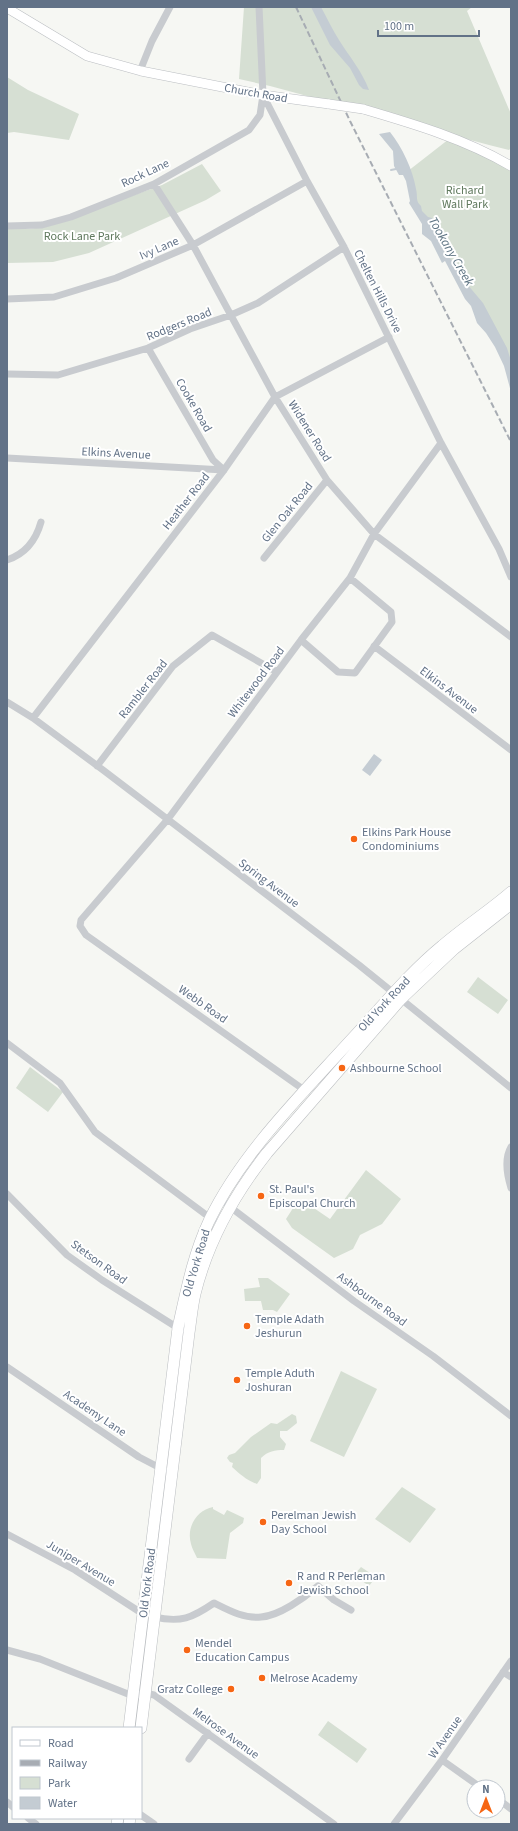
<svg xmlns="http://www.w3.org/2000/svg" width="518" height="1831" font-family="'Source Sans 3',sans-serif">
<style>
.green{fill:#d6dfd3}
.water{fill:#c4ccd3}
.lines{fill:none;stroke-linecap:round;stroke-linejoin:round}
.stream{stroke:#c4ccd3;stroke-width:2}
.major-casing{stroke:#bbbec2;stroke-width:10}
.highway-casing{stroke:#babdc0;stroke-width:12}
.minor{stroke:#c8cbcf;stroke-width:7}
.major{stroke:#fff;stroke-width:9}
.highway{stroke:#fff;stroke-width:11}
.rail{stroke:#a7acb3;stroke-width:2;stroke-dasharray:6 3;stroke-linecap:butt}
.major-bridge-casing{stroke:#bbbec2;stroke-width:10;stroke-linecap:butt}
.major-bridge{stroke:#fff;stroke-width:9}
.poi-dot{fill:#f66614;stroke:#fff;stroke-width:1.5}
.labels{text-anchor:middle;stroke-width:4;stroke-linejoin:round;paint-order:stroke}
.street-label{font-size:12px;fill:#627287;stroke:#fff}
.park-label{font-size:12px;fill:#60795e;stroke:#fff}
.poi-label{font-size:12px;fill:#627287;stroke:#fff;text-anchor:start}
.water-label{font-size:13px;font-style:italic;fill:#5e7483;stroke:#fff}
</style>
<rect width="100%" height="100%" fill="#f6f7f3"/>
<path class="green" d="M244,7h228l-5,4 44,103v34l-2,2 -20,-5 -219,-59 -31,-7z
M7,77l21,13 51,24 -10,26 -55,-8 -7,1z
M449,139l62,31v191l-63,-101 -34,-63 -6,-26z
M202,164l19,27 -15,9 -117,53 -36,9 -46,1v-34h23l21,-4 111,-40z
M478,977l30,23 -10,14 -31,-22z
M30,1067l33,25 -15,20 -32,-24z
M366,1170l35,29 -19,25 -22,11 -7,14 -19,9 -42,-30 -6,-9 9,-14 10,-3 25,17z
M258,1278h10l22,16 -13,18 -4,-2h-10l-2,-9h-16l-1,-12 16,-2z
M341,1371l36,18 -33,68 -34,-16z
M292,1414l4,2 1,7 -10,8h-7v6l6,7 -2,6c-9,0 -16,1 -23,8v20l-4,6c-11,-4 -17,-10 -25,-17l1,-4 -3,-1 -3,-4 2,-3 6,-2 16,-16 20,-14 6,1z
M402,1487l34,22 -26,34 -35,-24z
M213,1507v2l11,6 3,-5 17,8 -1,5 -13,10 -4,26 -29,-1c-2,-5 -5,-9 -6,-14 -5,-17 6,-34 22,-37z
M361,1567l15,10 -7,9 -15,-11z
M328,1721l39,28 -10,14 -39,-28z"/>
<path class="water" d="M311,7h10c6,11 11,22 18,33 10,16 23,31 30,50l-6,-1 -4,-4 -9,-17 -20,-23z
M390,132c12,15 23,38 26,57 2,7 -1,12 5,17l1,5 6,6 4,1 6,9 2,16 5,9 7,9 4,1 8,12 3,10 16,19 24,45 4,13v31l-7,-26 -9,-19 -9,-14 -9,-10 -6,-17 -6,-7 -20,-38 -3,2 -11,-22 -9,-7v-10l-13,-21 1,-2 -4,-20 -3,-6h-4l-5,-9 -1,-15 -14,-17z
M374,754l8,6 -12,16 -8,-6z"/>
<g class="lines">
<path class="stream" d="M391,170l5,-1"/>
<g class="major-casing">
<path id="major" d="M7,8l80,48 54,15 122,24 66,9
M363,109c51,15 102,30 148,57"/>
</g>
<g class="highway-casing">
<path id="highway" d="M129,1728l49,-400c8,-36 15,-73 31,-107 32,-67 91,-125 141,-180 30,-32 58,-67 92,-95 22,-19 47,-35 69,-54
M141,1728l48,-395c2,-13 3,-26 6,-39 13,-53 39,-99 72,-141l134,-154 53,-50 57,-45
M117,1824l1,-6
M129,1824l1,-6"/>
</g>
<path class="minor" d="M259,7l4,88 44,86 37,66 97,196 58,106 12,28
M140,71l12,-30 18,-34
M154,184l39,61 82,152 52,83 47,54 137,103
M7,226l35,-1 29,-8 83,-33 95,-54 11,-15 3,-20
M7,299l47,-2 62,-19 77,-33 114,-64
M148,348l65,112 11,10
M7,374l51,1 90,-27 42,-19 41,-14 27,-12 86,-56
M7,458l217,12
M264,558l63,-78
M7,560c18,-6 29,-20 34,-38
M301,640l37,32 17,1 37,-51 -1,-10 -41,-34
M374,646l137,104
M7,702l26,16 70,52 256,195 152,123
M33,718l191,-248 51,-73 114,-60
M97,766l76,-100 39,-31 65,37
M7,1043l53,40 35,49 118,88
M307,1092l-221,-157 -6,-9 1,-6 87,-101 133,-179 49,-62 24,-44 67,-91
M511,1147c-7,12 -4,28 0,41
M7,1194l60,61 35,25 79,50
M221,1200l133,101 79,55 78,60
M7,1367l132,90 25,13
M7,1534l68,36 68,44
M154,1617c27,6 38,1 60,-14 14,7 30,16 47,14 18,-1 43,-19 57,-31l16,14 17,10
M7,1650l33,9 93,37 12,-3 9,2 180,129
M503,1672l8,5
M189,1759l19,-26
M442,1760l38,27
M498,1799l13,10
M7,1802l6,5
M141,1815l13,9
M28,1818l8,6
M394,1824l48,-64 69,-99"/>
<use href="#major" class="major"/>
<use href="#highway" class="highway"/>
<path class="rail" d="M296,7l54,114 161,321"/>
<g class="major-bridge-casing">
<path id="major-bridge" d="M329,104l34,5"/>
</g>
<use href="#major-bridge" class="major-bridge"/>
</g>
<g class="poi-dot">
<circle cx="354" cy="839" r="4"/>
<circle cx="342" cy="1068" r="4"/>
<circle cx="261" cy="1196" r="4"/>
<circle cx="247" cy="1326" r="4"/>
<circle cx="237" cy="1380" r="4"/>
<circle cx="263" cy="1522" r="4"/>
<circle cx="289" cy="1583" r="4"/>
<circle cx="187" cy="1650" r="4"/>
<circle cx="262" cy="1678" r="4"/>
<circle cx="231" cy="1689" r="4"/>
</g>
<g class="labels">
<g class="street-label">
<text transform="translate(256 93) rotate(10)" y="4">Church Road</text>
<text transform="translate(145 173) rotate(-25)" y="4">Rock Lane</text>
<text transform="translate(159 248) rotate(-23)" y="4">Ivy Lane</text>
<text transform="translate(378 291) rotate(63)" y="4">Chelten Hills Drive</text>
<text transform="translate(179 324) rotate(-22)" y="4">Rodgers Road</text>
<text transform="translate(194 405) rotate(60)" y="4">Cooke Road</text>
<text transform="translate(310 431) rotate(58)" y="4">Widener Road</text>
<text transform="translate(116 453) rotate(3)" y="4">Elkins Avenue</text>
<text transform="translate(186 501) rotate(-52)" y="4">Heather Road</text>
<text transform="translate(287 512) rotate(-51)" y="4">Glen Oak Road</text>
<text transform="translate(256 682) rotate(-53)" y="4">Whitewood Road</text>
<text transform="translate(143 689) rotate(-52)" y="4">Rambler Road</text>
<text transform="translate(449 690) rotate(37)" y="4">Elkins Avenue</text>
<text transform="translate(269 883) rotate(37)" y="4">Spring Avenue</text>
<text transform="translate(203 1004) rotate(35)" y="4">Webb Road</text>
<text transform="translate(384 1004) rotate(-47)" y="4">Old York Road</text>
<text transform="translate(99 1262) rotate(36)" y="4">Stetson Road</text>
<text transform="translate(196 1263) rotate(-73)" y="4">Old York Road</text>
<text transform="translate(372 1299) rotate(36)" y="4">Ashbourne Road</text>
<text transform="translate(95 1413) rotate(34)" y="4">Academy Lane</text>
<text transform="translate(81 1563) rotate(31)" y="4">Juniper Avenue</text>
<text transform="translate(147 1583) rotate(-83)" y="4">Old York Road</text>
<text transform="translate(226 1733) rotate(36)" y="4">Melrose Avenue</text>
<text transform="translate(445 1737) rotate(-55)" y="4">W Avenue</text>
</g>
<g class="park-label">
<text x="465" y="194">Richard<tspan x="465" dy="14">Wall Park</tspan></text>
<text x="82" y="240">Rock Lane Park</text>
</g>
<g class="poi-label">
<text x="362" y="836">Elkins Park House<tspan x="362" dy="14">Condominiums</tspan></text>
<text x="350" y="1072">Ashbourne School</text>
<text x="269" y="1193">St. Paul's<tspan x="269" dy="14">Episcopal Church</tspan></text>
<text x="255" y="1323">Temple Adath<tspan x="255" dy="14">Jeshurun</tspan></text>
<text x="245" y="1377">Temple Aduth<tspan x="245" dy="14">Joshuran</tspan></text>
<text x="271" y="1519">Perelman Jewish<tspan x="271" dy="14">Day School</tspan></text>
<text x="297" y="1580">R and R Perleman<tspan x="297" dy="14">Jewish School</tspan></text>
<text x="195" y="1647">Mendel<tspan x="195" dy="14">Education Campus</tspan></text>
<text x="270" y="1682">Melrose Academy</text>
<text x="223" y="1693" text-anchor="end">Gratz College</text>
</g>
<g class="water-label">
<text transform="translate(452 251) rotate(60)" y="5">Tookany Creek</text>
</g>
</g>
<rect width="518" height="1831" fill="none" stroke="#627287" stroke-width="16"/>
<rect x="12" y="1727" width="130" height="92" fill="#ffffff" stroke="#c0c7cf"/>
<rect x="20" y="1740" width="20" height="6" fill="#ffffff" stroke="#c0c7cf"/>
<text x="48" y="1747" font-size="12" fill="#627287">Road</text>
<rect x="20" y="1760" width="20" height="6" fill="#a7acb3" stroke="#c0c7cf"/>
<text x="48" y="1767" font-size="12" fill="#627287">Railway</text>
<rect x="20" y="1777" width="20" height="12" fill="#d6dfd3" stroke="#c0c7cf"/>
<text x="48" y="1787" font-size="12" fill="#627287">Park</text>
<rect x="20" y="1797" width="20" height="12" fill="#c4ccd3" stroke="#c0c7cf"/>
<text x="48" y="1807" font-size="12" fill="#627287">Water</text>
<g transform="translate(486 1799)"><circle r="19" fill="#ffffff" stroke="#c0c7cf"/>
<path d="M0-3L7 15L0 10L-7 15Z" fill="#f66614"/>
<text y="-6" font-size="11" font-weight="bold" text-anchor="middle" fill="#627287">N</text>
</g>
<path d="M378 30v6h101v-6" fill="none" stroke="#627287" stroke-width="2"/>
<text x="384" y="30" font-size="12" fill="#627287" stroke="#ffffff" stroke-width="3" paint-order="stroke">100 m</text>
</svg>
